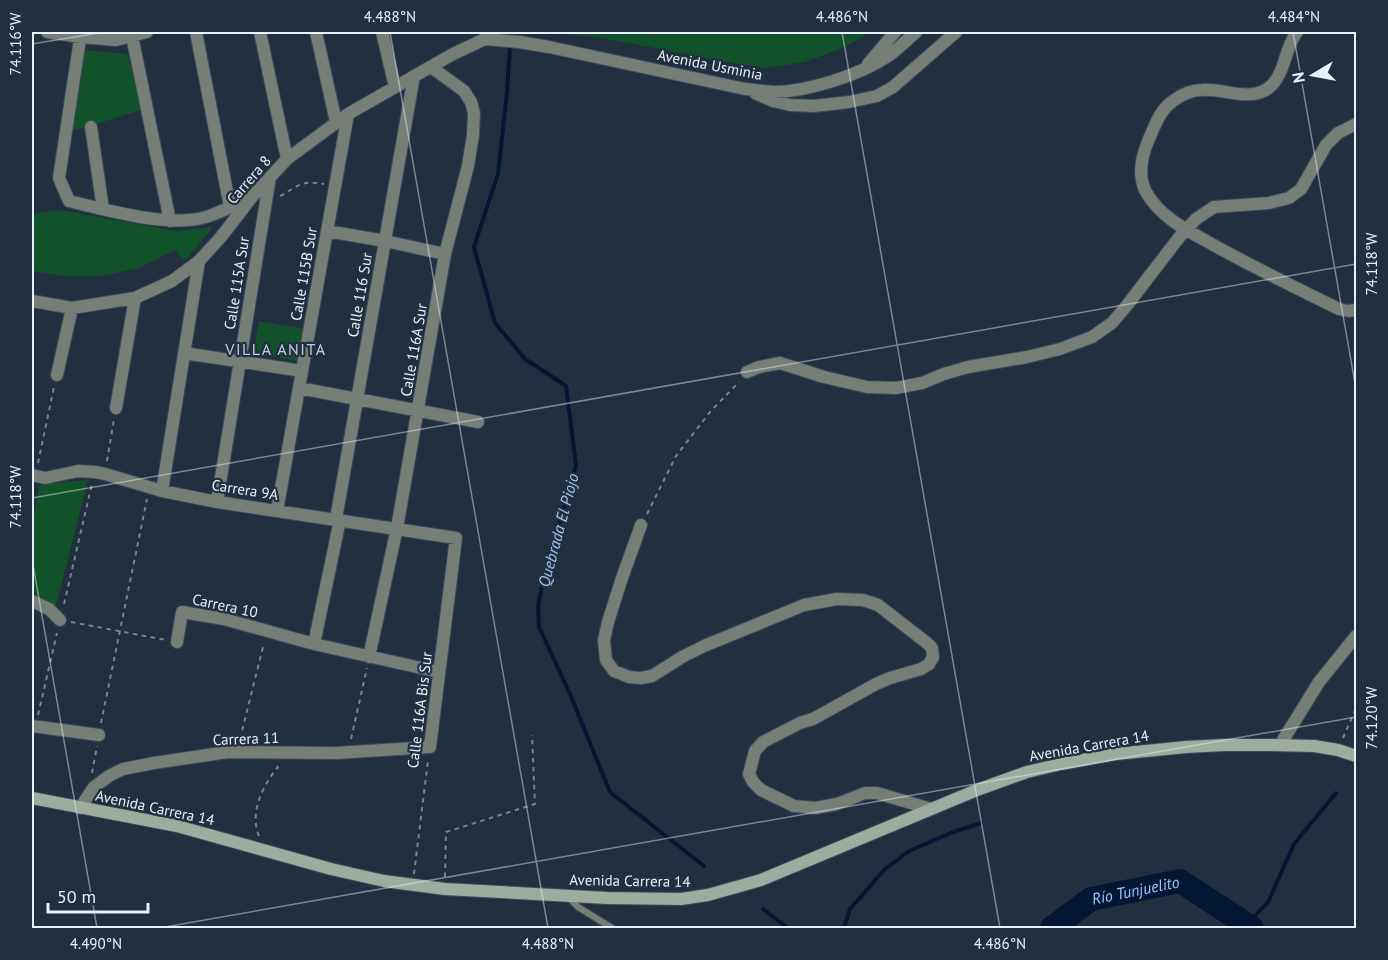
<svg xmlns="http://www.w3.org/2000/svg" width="1388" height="960" font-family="'PT Sans',sans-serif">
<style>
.green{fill:#12522b}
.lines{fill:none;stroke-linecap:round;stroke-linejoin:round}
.stream{stroke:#031735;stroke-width:4}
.river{stroke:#031735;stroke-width:24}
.service-casing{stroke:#3e4a59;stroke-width:8}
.minor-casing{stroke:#3e4a59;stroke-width:14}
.secondary-casing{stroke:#3e4a59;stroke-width:14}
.path{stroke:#7a8593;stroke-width:2;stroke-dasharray:4.5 4.5;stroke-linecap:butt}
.service{stroke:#767e77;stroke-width:6}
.minor{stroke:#767e77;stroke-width:12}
.secondary{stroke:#9eaca0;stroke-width:12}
.ticks{fill:none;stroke:#e8f0fb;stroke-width:1.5;stroke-opacity:0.45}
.labels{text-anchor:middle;stroke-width:4.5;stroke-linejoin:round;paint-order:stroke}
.street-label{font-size:15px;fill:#e8f0fb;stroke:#222f3f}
.neighbourhood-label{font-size:16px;letter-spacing:1.5px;fill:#bdcde2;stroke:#222f3f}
.water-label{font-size:16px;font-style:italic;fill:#9fc4f7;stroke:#222f3f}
.neatline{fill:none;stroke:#e8f0fb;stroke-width:2}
.ticks-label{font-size:15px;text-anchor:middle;fill:#e8f0fb}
</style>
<rect width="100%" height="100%" fill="#222f3f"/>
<path class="green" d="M545,32h325l-23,14 -42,16 -39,6 -34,-5 -130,-25z
M84,50l44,4 13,56 -68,21z
M60,210l115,21 38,-4 -28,34 -10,-11 -38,19 -37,7h-36l-32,-5v-57z
M259,321l45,8 -6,32 -45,-8z
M88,480l-32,127 -24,-12v-73l8,-38z"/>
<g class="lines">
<path class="stream" d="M511,32l-4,60 -9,82 -24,73 21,76 30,36 41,27 10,79 -34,121 -4,20 1,21 31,67 40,98 94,74
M763,909l25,19
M1242,922l12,-5 14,-15 26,-58 42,-51
M844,928l6,-19 35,-40 24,-18 44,-19 28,-9"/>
<path class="river" id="s1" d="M1052,928l39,-29 89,-18 72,47"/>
<g class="service-casing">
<path id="service" d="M569,898l9,9 34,21"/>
</g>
<g class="minor-casing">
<path id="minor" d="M47,32l33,5 36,3 31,-8
M81,32l-22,146 10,23c37,9 100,27 137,16 14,-4 28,-12 42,-18
M196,32l34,175
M260,32l27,127
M316,32l20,90
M382,32l13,55
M1297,32c-12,15 -11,38 -25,53 -19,19 -47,3 -70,5 -11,0 -21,5 -29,11 -13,9 -18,24 -24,38 -7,16 -12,36 -3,53 15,27 45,40 71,55 40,22 81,42 122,62l9,2 8,-1
M132,36l38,185
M868,64l27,-32
M755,93l18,8 17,4 24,1 35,-4 28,-6 16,-9 63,-55
M91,127l12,82
M327,231l58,10 60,13
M32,301l40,7 63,-10 37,-17 27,-20 22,-24 30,-39 36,-39 61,-45 105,-60 32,-15 34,3 30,5 196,42c9,1 19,2 28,3 34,0 87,-17 115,-36 10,-7 19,-16 28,-24
M184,353l118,18
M747,372l12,-5 21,-4 44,14 43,10 29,1 26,-5 22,-9 24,-7 59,-10 33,-8 32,-12 20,-14 16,-19 53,-69 15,-16 18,-12 55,-4 20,-5 12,-9 25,-44 12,-12 18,-9
M57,375l15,-67
M299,388l179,34
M116,408l19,-110
M32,475l13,3 33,-7 17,1 10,2 57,17 55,11 239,36 -26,209 -94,6 -108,-1 -74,11 -31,6 -14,7 -15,11 -14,21
M162,491l37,-230
M217,502l53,-325
M277,511l71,-397
M336,519l78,-443
M641,525l-19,53 -14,44 -4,18 2,20 8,11 15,6 12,1 11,-2 30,-19 22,-11 100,-41 33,-6 26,1 15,5 49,38 5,5 1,9 -4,7 -8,5 -31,9 -14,6 -63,35 -13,4 -37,19 -8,9 -6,23 4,8 8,8 33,16 22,2 21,-4 28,-11h12l54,16
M32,601l17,8 11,11
M177,642l5,-30 42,7 90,25 125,28
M314,644l26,-124
M369,657l28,-129 48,-274 23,-88 5,-31 1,-22 -3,-11 -7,-11 -33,-24
M32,726l67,9
M1280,745l39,-63 37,-46"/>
</g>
<g class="secondary-casing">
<path id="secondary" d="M32,798l145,28 154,43 53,12 61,8 162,9 74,1 27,-4 53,-15 216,-90 50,-18 34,-8 55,-10 70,-7 38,-2h48l42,1 24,4 18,6"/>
</g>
<path class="path" d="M280,196c19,-10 20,-16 44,-12
M107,461l7,-42
M38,463l16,-76
M647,514l29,-58 34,-44 29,-30
M64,604l28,-120
M71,622l95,18
M38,715l19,-82
M101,723l46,-224
M1343,738l13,-30
M240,739l24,-96
M351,739l16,-71
M92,773l5,-27
M259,836c-10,-23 4,-51 19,-69l-2,-2
M414,874l14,-114
M445,877l1,-45 89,-28 -3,-69"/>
<use href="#service" class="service"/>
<use href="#minor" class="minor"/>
<use href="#secondary" class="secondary"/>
</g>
<path class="ticks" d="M390,32l158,896M842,32l158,896M1293,32l63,357M32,44l73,-12M32,498l1324,-234M32,559l65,369M159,928l1197,-211"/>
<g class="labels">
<g class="street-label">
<text transform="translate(710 65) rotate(11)" y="5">Avenida Usminia</text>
<text transform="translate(249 180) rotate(-49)" y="5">Carrera 8</text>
<text transform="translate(304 274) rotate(-80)" y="5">Calle 115B Sur</text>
<text transform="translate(237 283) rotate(-81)" y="5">Calle 115A Sur</text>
<text transform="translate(360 295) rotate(-80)" y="5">Calle 116 Sur</text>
<text transform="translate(414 350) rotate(-80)" y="5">Calle 116A Sur</text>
<text transform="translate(245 490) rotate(9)" y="5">Carrera 9A</text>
<text transform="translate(225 606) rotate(12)" y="5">Carrera 10</text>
<text transform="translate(420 710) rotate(-83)" y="5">Calle 116A Bis Sur</text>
<text transform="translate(246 739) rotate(-2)" y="5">Carrera 11</text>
<text transform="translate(1089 746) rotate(-10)" y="5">Avenida Carrera 14</text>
<text transform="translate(155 808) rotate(12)" y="5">Avenida Carrera 14</text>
<text transform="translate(630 881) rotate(1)" y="5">Avenida Carrera 14</text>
</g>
<g class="neighbourhood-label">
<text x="276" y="355">VILLA ANITA</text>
</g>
<g class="water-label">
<text transform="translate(558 530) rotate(-75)" y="6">Quebrada El Piojo</text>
<text dy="6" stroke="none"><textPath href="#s1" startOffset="94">Río Tunjuelito</textPath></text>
</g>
</g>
<rect width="1388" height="960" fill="none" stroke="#222f3f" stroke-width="66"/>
<g transform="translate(1313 75) rotate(260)" stroke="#222f3f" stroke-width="4.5" paint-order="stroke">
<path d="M0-4.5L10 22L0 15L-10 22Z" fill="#e8f0fb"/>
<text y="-9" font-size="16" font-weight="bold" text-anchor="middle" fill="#e8f0fb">N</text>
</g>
<path d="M48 903v9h100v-9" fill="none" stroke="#e8f0fb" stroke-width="3"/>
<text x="57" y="903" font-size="18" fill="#e8f0fb" stroke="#222f3f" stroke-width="4.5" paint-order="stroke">50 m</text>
<rect x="33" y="33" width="1322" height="894" class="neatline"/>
<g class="ticks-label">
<text x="390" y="22">4.488°N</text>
<text x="842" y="22">4.486°N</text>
<text x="1294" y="22">4.484°N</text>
<text transform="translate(16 44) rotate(-90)" y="5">74.116°W</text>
<text transform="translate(1372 264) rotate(-90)" y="5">74.118°W</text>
<text transform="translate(16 497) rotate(-90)" y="5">74.118°W</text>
<text transform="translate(1372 718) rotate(-90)" y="5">74.120°W</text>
<text x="96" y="949">4.490°N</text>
<text x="548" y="949">4.488°N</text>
<text x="1000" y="949">4.486°N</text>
</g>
</svg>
